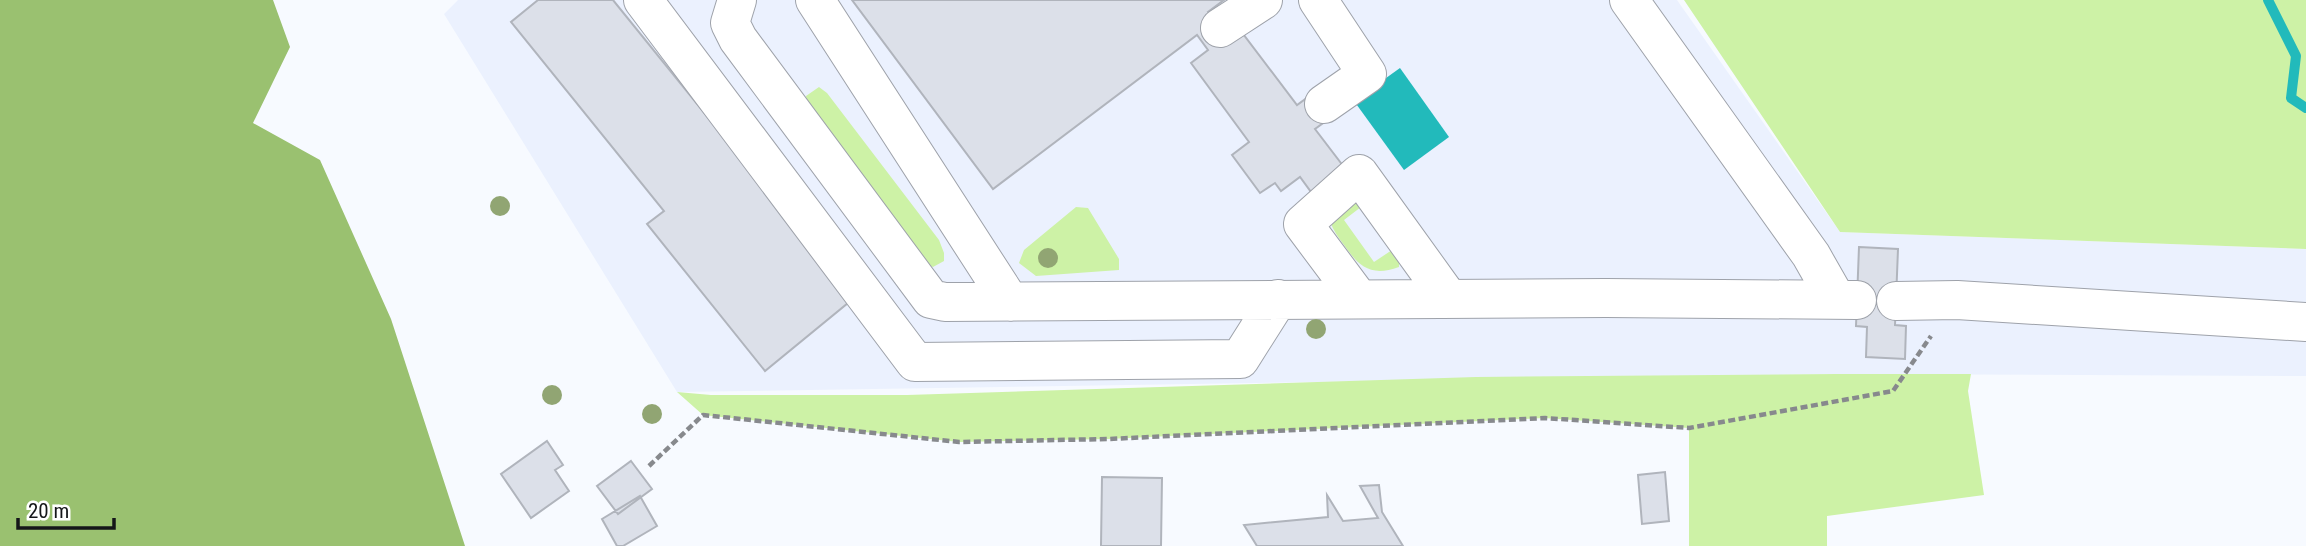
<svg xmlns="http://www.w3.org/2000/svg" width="2306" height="546" font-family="'Roboto Condensed',sans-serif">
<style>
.built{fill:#ebf1fe}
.green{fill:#cdf2a6}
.forest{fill:#9ac170}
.water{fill:#22babb}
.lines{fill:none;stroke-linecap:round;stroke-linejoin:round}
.stream{stroke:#22babb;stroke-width:10}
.building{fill:#dce0e9;stroke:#b0b4bc;stroke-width:2}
.minor-casing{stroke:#9ea2aa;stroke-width:40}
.path{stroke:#87898d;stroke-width:4.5;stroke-dasharray:7 3.5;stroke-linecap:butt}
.minor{stroke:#fff;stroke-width:38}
.tree{fill:#91a573}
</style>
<rect width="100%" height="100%" fill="#f7faff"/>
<path class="built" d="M458,0h1219l163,232 466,17v127l-469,-2 -1160,18 -233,-378z"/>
<path class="green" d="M1684,0h622v249l-466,-17z
M819,87l8,6 112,147 5,13v8l-11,6 -19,-8 -107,-153 -1,-10z
M1357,202l4,5 -17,13 30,42 18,-12 7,10v7c-28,10 -40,0 -55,-22 -6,-8 -11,-15 -14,-24z
M1076,207l12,1 31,51v11l-83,6 -17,-13 5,-13z
M1837,374h134l-3,17 16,104 -157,21v30h-138v-118l-145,-10 -436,21 -149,3 -256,-27 -26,-23 34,3h196l569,-18z"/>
<path class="forest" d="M0,0h273l17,47 -37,76 67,37 71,159 74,227h-465z"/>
<path class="water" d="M1400,68l49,69 -45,33 -50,-69z"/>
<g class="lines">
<path class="stream" d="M2268,0l28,56 -5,42 15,10"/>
</g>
<path class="building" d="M538,0h75l241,298 -89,73 -118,-147 17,-13 -153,-189z
M852,0h372l-16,12 17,23 12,-9 60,79 18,-13 18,24 -18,13 32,42 -33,25 -14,-19 -19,14 -6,-8 -15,10 -28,-38 17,-13 -58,-79 17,-13 -11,-15 -204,154z
M1859,247l39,2 -3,76 11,1 -1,33 -39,-2 1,-30 -11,-1z
M547,441l16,24 -8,5 14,21 -38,27 -30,-44z
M631,461l21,28 -34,25 -21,-28z
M1665,472l4,49 -27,3 -4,-49z
M1102,477l60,1 -1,68h-60z
M1379,485l3,27 21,34h-146l-13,-21 84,-8 -1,-22 16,26 35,-3 -18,-32z
M640,496l17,30 -34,20h-6l-15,-27z"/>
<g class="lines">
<g class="minor-casing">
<path id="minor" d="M643,0l272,362 325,-3 38,-60
M737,0l-7,23 8,16 193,260 14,3 661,-4 251,2
M815,0l195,302
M1318,0l49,74 -43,30
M1629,0l182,255 25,44
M1220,28l43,-28
M1359,299l-56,-75 56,-50 90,125
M1896,301l61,-1 349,22"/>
</g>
<path class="path" d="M649,466l54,-51 256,27 149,-3 437,-21 144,10 204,-37 38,-55"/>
<use href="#minor" class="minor"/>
</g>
<g class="tree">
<circle cx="500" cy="206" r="10"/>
<circle cx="1048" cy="258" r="10"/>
<circle cx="1316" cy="329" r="10"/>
<circle cx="552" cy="395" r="10"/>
<circle cx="652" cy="414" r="10"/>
</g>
<path d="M18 518v10h96v-10" fill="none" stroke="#151619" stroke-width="3.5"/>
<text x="28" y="518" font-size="21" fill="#151619" stroke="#ffffff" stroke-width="5" paint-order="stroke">20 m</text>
</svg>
